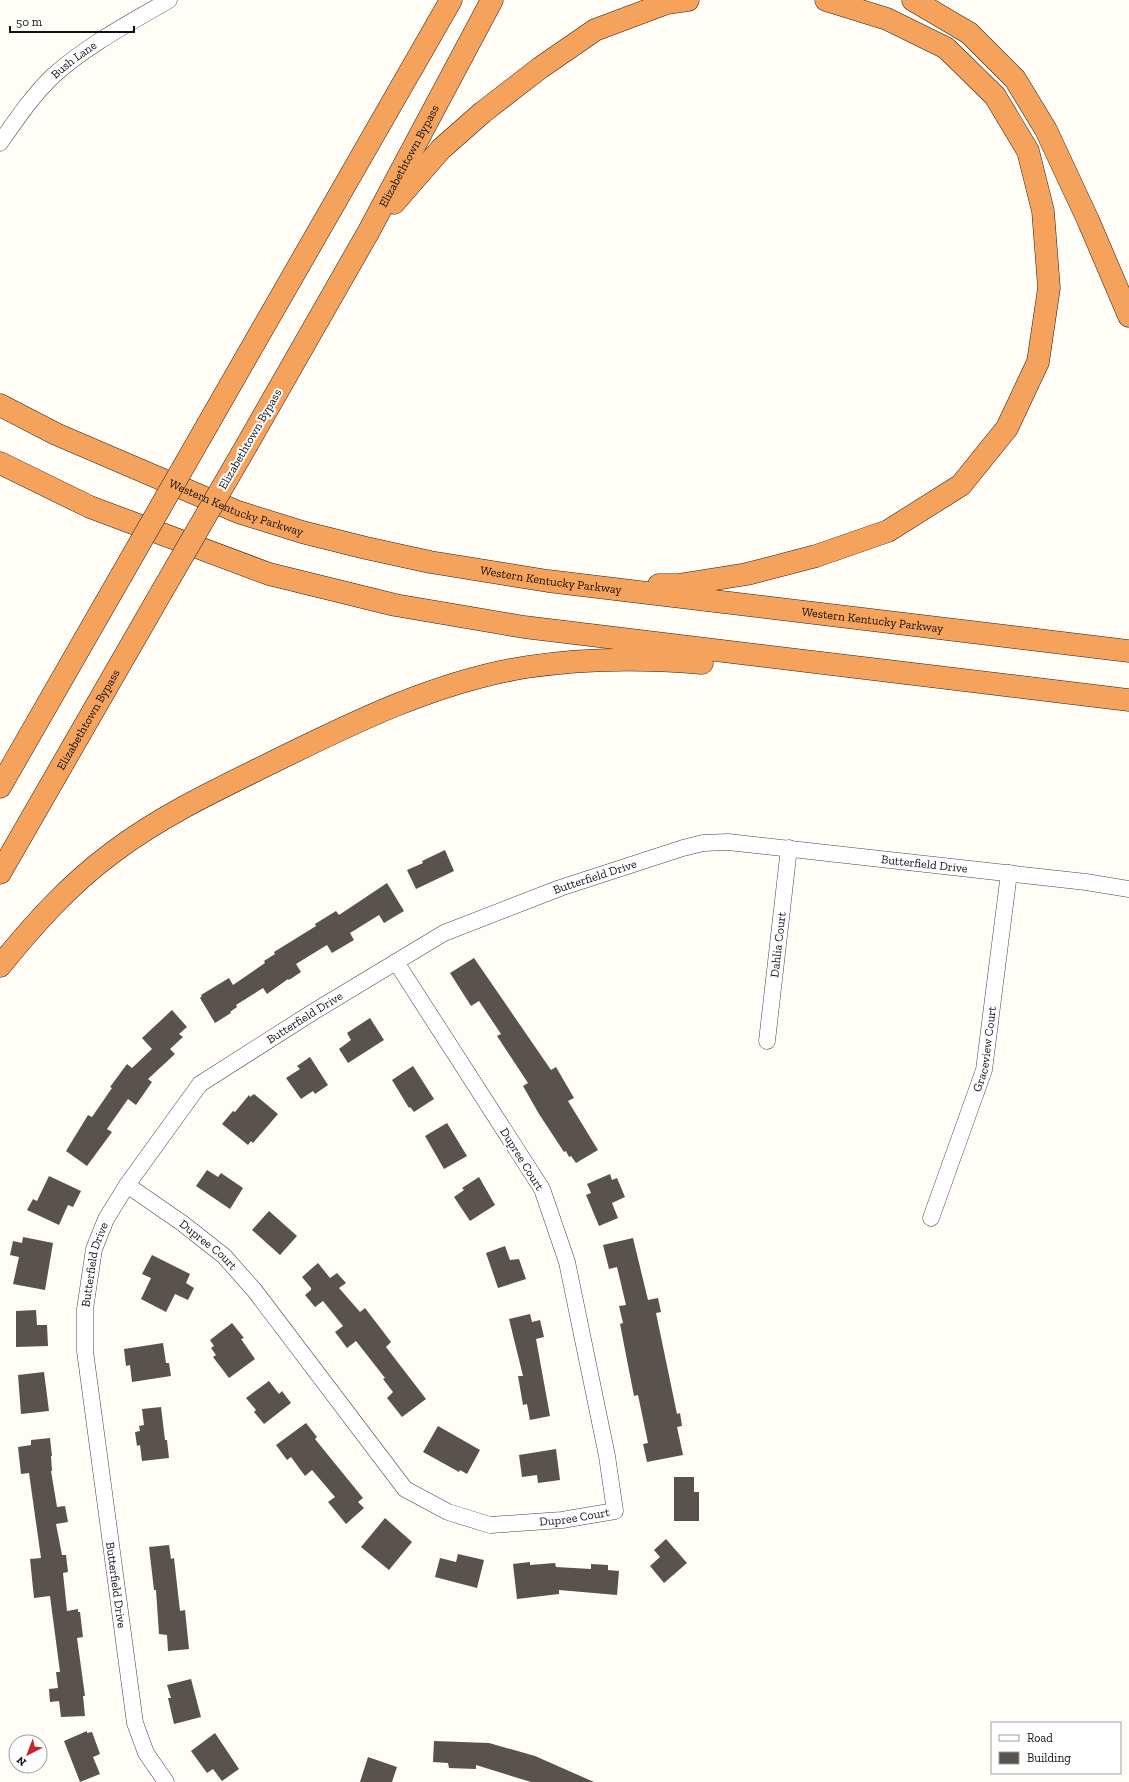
<svg xmlns="http://www.w3.org/2000/svg" width="1129" height="1782" font-family="'Zilla Slab',serif">
<style>
.building{fill:#5a524d}
.lines{fill:none;stroke-linecap:round;stroke-linejoin:round}
.street-casing{stroke:#444;stroke-width:17}
.highway-casing{stroke:#222;stroke-width:23}
.street{stroke:#fff;stroke-width:16}
.highway{stroke:#f5a25d;stroke-width:22}
.highway-bridge-casing{stroke:#222;stroke-width:23;stroke-linecap:butt}
.highway-bridge{stroke:#f5a25d;stroke-width:22}
.labels{text-anchor:middle;stroke-width:4;stroke-linejoin:round;paint-order:stroke}
.street-label{font-size:12px;fill:#111;stroke:#fff}
</style>
<rect width="100%" height="100%" fill="#fffdf5"/>
<path class="building" d="M445,850l9,21 -38,18 -9,-19 16,-7 -1,-2z
M387,883l17,28 -20,12 -5,-8 -29,18 4,7 -22,13 -5,-8 -31,19 5,8 -12,8 -1,-1 -21,15 -4,-6 -27,17 1,2 -7,5 1,1 -16,10 -15,-25 2,-2 -1,-1 28,-17 4,7 32,-22 -1,-2 11,-7 -1,-2 42,-26 -1,-2 21,-13 3,4z
M474,958l77,112 5,-3 18,31 -6,3 30,49 -22,13 -5,-7 -2,1 -3,-6 -2,1 -25,-38 -16,-28 5,-3 -31,-47 4,-2 -22,-33 -8,5 -21,-33z
M172,1010l15,17 -8,7 4,3 -13,12 5,5 -27,25 4,3 -16,23 -8,-6 -21,30 5,3 -25,34 -21,-15 22,-36 4,2 20,-29 -2,-1 17,-23 5,4 20,-19 -10,-11z
M370,1018l14,22 -36,23 -9,-14 12,-9 -4,-7z
M310,1057l18,28 -13,9 -2,-3 -12,8 -15,-21 14,-9 -3,-3z
M413,1066l21,33 -20,13 -4,-5 -1,1 -17,-28z
M254,1094l24,20 -25,29 -2,-2 -3,4 -26,-21 11,-13 2,1 14,-17 1,2z
M447,1123l20,33 -23,13 -19,-33z
M207,1170l11,7 3,-4 22,15 -13,21 -34,-23z
M610,1174l2,6 5,-2 8,19 -13,6 6,15 -19,8 -13,-31 5,-2 -4,-9z
M49,1176l32,15 -8,16 -5,-2 -9,20 -32,-15 6,-11 4,2z
M479,1177l16,28 -25,16 -16,-24 10,-7 -2,-2z
M269,1211l28,25 -17,19 -28,-25z
M23,1237l30,6 -8,47 -32,-6 6,-27 -9,-2 3,-14 9,2z
M633,1238l15,62 10,-2 3,14 -5,1 21,101 3,-1 2,13 -5,1 6,28 -36,7 -4,-18 5,-1 -10,-48 -4,1 -14,-72 3,-1 -4,-17 7,-1 -9,-38 -8,2 -6,-24z
M505,1246l5,14 9,-1 7,20 -28,9 -12,-35z
M152,1255l38,19 -4,9 8,5 -6,12 -13,-6 -9,18 -25,-13 10,-21 -9,-4z
M318,1263l12,15 7,-5 9,10 -7,5 21,24 5,-4 26,34 -5,5 40,52 -24,18 -15,-19 6,-6 -10,-13 2,-1 -29,-37 -9,7 -12,-16 8,-6 -20,-25 -8,6 -10,-12 6,-5v-2l-9,-11z
M36,1310l1,15h10l1,21 -32,1v-36z
M530,1314l2,8 8,-2 4,17 -8,2 14,77 -20,4 -3,-16 -4,1 -5,-29h5l-14,-57z
M232,1323l12,15 -3,1 14,20 -26,19 -16,-21 3,-2 -5,-7 3,-2 -4,-6z
M163,1343l3,20h3l2,13 -39,6 -2,-17 -4,1 -2,-17z
M44,1372l5,39 -28,3 -3,-39z
M269,1381l10,13 3,-3 9,12 -27,21 -10,-12 2,-2 -10,-12z
M161,1407l4,33h2l2,18 -27,3 -2,-16 -3,1 -2,-14 5,-1 -1,-5 5,-1 -2,-16z
M306,1423l11,14 -2,2 48,59 -5,4 6,6 -18,16 -18,-22 7,-5 -23,-27 -7,6 -14,-19 -4,3 -11,-15z
M438,1426l42,24 -13,24 -7,-4 -1,2 -36,-20z
M50,1438l2,18h-1l1,15h-1l6,36 8,-1 3,16 -12,2 6,31h4l2,17 -5,1 4,38 11,-2v3h2l3,25 -6,1 8,58h-2l2,20 -24,1 -2,-16 -9,1 -1,-13 9,-1 -2,-16h4l-10,-76 -16,2 -4,-39 11,-1 -12,-85 -8,1 -3,-27 13,-2v-5z
M556,1449l4,31 -22,3 -1,-8 -15,2 -3,-22z
M674,1477h20v15h5v29h-25z
M385,1518l27,24 -23,28 -28,-23z
M666,1539l21,24 -23,20 -14,-17 10,-9 -6,-7z
M169,1545l2,14 3,-1 6,53 5,-1 4,39 -21,2 -1,-16 -8,-1 -3,-44h-2l-5,-43z
M458,1554l26,6 -7,28 -42,-11 5,-19 16,4z
M530,1562v3l25,-2 1,4 35,2v-5l17,1v5l11,1 -2,24 -58,-5v4l-42,5 -4,-35z
M191,1679l10,38 -27,7 -6,-26h3l-4,-13z
M87,1731v2l5,-1 8,22 -7,3 7,17 -20,8 -16,-41z
M215,1733l24,36 -17,12 -9,-12 -6,4 -16,-22z
M434,1741l55,2 46,13 59,26h-63l-55,-17v4l-27,-1 -1,-5 -15,-1z
M368,1757l29,10 -5,15h-32z"/>
<g class="lines">
<g class="street-casing">
<g id="street">
<path id="s1" d="M0,143c16,-23 33,-48 53,-67 34,-31 77,-53 116,-76"/>
<path id="s2" d="M767,1041l22,-193"/>
<path id="s3" d="M127,1185l55,38 42,33 31,35 150,198 43,23 42,13 72,-5 53,-9 -8,-55 -40,-194 -25,-73 -146,-227"/>
<path id="s4" d="M931,1218l53,-148 25,-197"/>
<path id="s5" d="M166,1782l-20,-29 -11,-30 -50,-372v-42l9,-60 12,-30 21,-34 73,-101 113,-72 131,-79 116,-45 123,-40 20,-5 25,-1 358,40 43,7"/>
</g>
</g>
<g class="highway-casing">
<g id="highway">
<path d="M913,0l56,33 46,46 31,51 42,90 41,96"/>
<path d="M394,203l47,-54 42,-37 57,-44 55,-38 72,-27 21,-3"/>
<path id="s6" d="M0,405l56,29 182,78 64,20 64,16 64,14 118,19 581,70"/>
<path d="M208,424l243,-424"/>
<path id="s7" d="M248,443l121,-212 123,-231"/>
<path d="M0,463l90,44 179,67 126,31 129,22 605,73"/>
<path d="M659,585h19l69,-11 69,-18 72,-25 73,-46 46,-57 31,-66 11,-74 -6,-77 -15,-60 -33,-55 -49,-48 -59,-29 -61,-19"/>
<path d="M0,787l121,-211"/>
<path id="s8" d="M0,873l161,-280"/>
<path d="M0,966c34,-42 69,-81 112,-113 49,-37 104,-63 159,-90 81,-40 166,-82 256,-96 58,-9 117,-9 175,-4"/>
</g>
</g>
<use href="#street" class="street"/>
<use href="#highway" class="highway"/>
<g class="highway-bridge-casing">
<path id="highway-bridge" d="M121,576l87,-152
M161,593l87,-150"/>
</g>
<use href="#highway-bridge" class="highway-bridge"/>
</g>
<g class="labels">
<g class="street-label">
<text dy="4" stroke="none"><textPath href="#s1" startOffset="112">Bush Lane</textPath></text>
<text dy="4" stroke="none"><textPath href="#s7" startOffset="329">Elizabethtown Bypass</textPath></text>
<text transform="translate(250 439) rotate(-60)" y="4">Elizabethtown Bypass</text>
<text dy="4" stroke="none"><textPath href="#s6" startOffset="258">Western Kentucky Parkway</textPath></text>
<text dy="4" stroke="none"><textPath href="#s6" startOffset="582">Western Kentucky Parkway</textPath></text>
<text dy="4" stroke="none"><textPath href="#s6" startOffset="906">Western Kentucky Parkway</textPath></text>
<text dy="4" stroke="none"><textPath href="#s8" startOffset="177">Elizabethtown Bypass</textPath></text>
<text dy="4" stroke="none"><textPath href="#s5" startOffset="1526">Butterfield Drive</textPath></text>
<text dy="4" stroke="none"><textPath href="#s5" startOffset="1190">Butterfield Drive</textPath></text>
<text dy="4" stroke="none"><textPath href="#s2" startOffset="97">Dahlia Court</textPath></text>
<text dy="4" stroke="none"><textPath href="#s5" startOffset="866">Butterfield Drive</textPath></text>
<text dy="4" stroke="none"><textPath href="#s4" startOffset="178">Graceview Court</textPath></text>
<text transform="translate(522 1159) rotate(58)" y="4">Dupree Court</text>
<text dy="4" stroke="none"><textPath href="#s3" startOffset="101">Dupree Court</textPath></text>
<text dy="4" stroke="none"><textPath href="#s5" startOffset="530">Butterfield Drive</textPath></text>
<text dy="4" stroke="none"><textPath href="#s3" startOffset="593">Dupree Court</textPath></text>
<text transform="translate(116 1585) rotate(82)" y="4">Butterfield Drive</text>
</g>
</g>
<rect x="991" y="1722" width="130" height="52" fill="#ffffff" stroke="#a0a0a0"/>
<rect x="999" y="1735" width="20" height="6" fill="#ffffff" stroke="#a0a0a0"/>
<text x="1027" y="1742" font-size="12" fill="#111111">Road</text>
<rect x="999" y="1752" width="20" height="12" fill="#5a524d" stroke="#a0a0a0"/>
<text x="1027" y="1762" font-size="12" fill="#111111">Building</text>
<g transform="translate(28 1754) rotate(222)"><circle r="19" fill="#ffffff" stroke="#a0a0a0"/>
<path d="M0-3L7 15L0 10L-7 15Z" fill="#c4262e"/>
<text y="-6" font-size="11" font-weight="bold" text-anchor="middle" fill="#111111">N</text>
</g>
<path d="M10 26v6h124v-6" fill="none" stroke="#111111" stroke-width="2"/>
<text x="16" y="26" font-size="12" fill="#111111" stroke="#ffffff" stroke-width="3" paint-order="stroke">50 m</text>
</svg>
